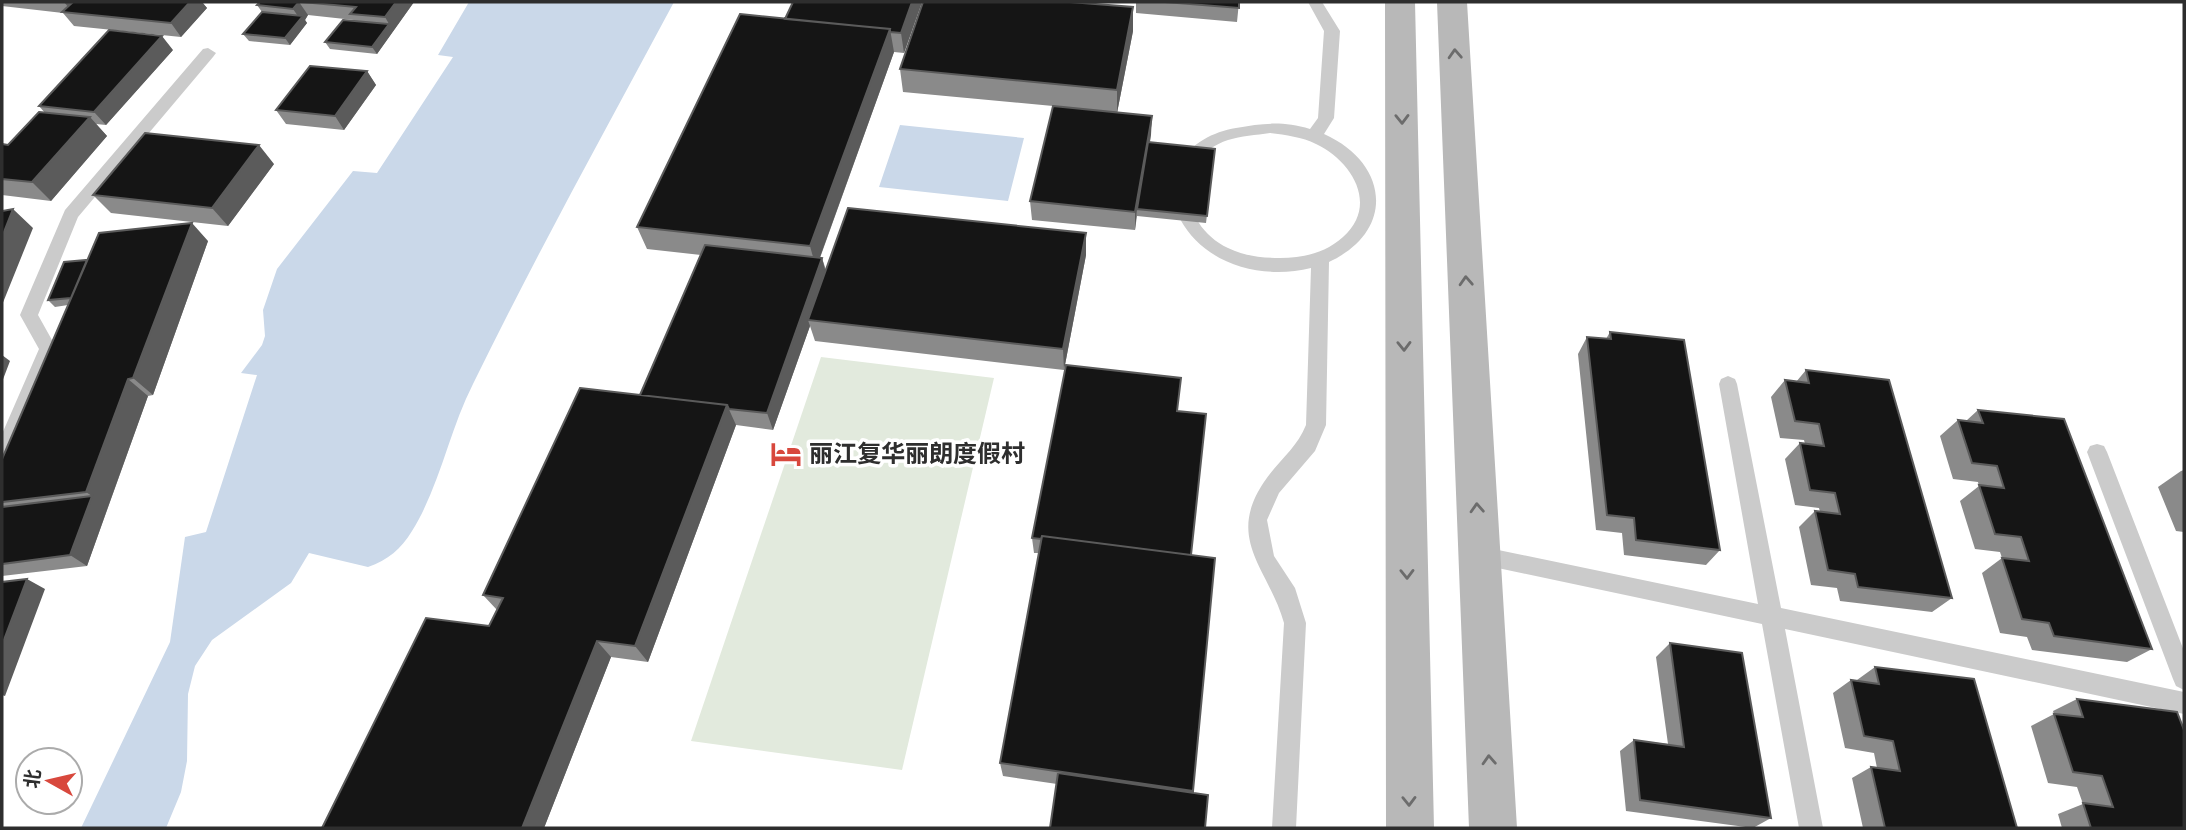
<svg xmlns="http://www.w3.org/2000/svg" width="2186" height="830" font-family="Rubik,'Noto Sans SC',sans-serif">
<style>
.green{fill:#e2eadd}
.water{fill:#cad8e9}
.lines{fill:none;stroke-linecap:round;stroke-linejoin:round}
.lane{fill:#cbcbcb;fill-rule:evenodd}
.secondary{fill:#b8b8b8;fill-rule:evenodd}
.wall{fill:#8a8a8a}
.shaded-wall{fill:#5b5b5b}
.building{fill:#151515;stroke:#5b5b5b;stroke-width:2}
.oneway{stroke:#6c6c6c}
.labels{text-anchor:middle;stroke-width:7;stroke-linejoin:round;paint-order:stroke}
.poi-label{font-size:24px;font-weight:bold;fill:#2e2e2e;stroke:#fff;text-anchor:start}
</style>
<rect width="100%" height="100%" fill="#fff"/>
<path class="green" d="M821,357l173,21 -92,392 -211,-29z"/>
<path class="water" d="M469,2h205c-68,127 -138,253 -201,382 -24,47 -33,102 -61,147 -11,18 -24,29 -44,36l-59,-14 -18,30 -79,57 -17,26 -7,28 -1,67 -6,31 -15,36h-85l89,-186 15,-105 21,-5 51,-157 -16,-2 21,-28 3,-9 -2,-26 14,-41 76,-98 24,2 76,-116 -15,-2z
M900,125l124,13 -16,63 -129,-14z"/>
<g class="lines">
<path class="lane" d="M1308,2h14l18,29 -6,87 -10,16c65,29 72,97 5,128l-3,163 -11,26 -36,42 -12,27 7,36 21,32 11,35 -10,205h-24l12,-205c-15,-54 -59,-83 -20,-141 14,-21 33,-34 42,-57l5,-157c-49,12 -106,-3 -131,-49 -11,-19 -11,-36 -1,-55 12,-21 34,-32 57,-36 27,-5 47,-7 74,1l8,-11 6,-87zM1270,133c16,2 32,4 46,11 36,17 63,61 27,93 -18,16 -39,21 -63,21 -19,0 -35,-2 -52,-10 -48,-23 -57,-89 0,-108 13,-4 28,-5 42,-7z
M208,48l8,5 -3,4 -135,160 -40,98 19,34 -45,107 -3,6 -7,2v-30l37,-85 -19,-34 45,-105 138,-161z
M1728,376l7,3 2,5 44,224 403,84v22l-399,-85 38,199h-24l-37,-204 -283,-60 -7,-2 -3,-7 3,-7 7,-2 279,58 -39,-220 2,-5z
M2097,444l7,2 3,6 77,199v39l-8,-4 -3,-7 -86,-227 3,-6z"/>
<path class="secondary" d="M1385,2h30l19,826h-48z
M1437,2h30l50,826h-48z"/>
</g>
<path class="wall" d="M2,2h200l5,6 -26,29 -107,-11 -11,-13 -61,-7z
M260,2h154l-37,52 -47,-5 -5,-7 29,-21v-1l-46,-5 -3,5 2,3 -17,22 -41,-4 -6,-7 19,-22 -5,-7z
M793,2h129l-18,51 -10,-1 -74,206h2l4,12 260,-37v22l-22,115 -249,-29 -5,-15 -37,104 -37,-5 -88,237 -37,-5 -67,171h-222l167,-202 8,-16 -14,-15 157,-200 61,-140 -54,-6 -10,-22 148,-208z
M1136,2h103l-2,20 -101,-9z
M1133,7v24l-16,82 35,3 -2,27 65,6 -9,74 -69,-7 -2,14 -103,-10 -2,-19 23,-95 -150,-14 -3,-23z
M173,50l-67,75 -10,-1 11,12 -56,65 -49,-6v-51l6,1 37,-32 -6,-7z
M367,71l9,14 -32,45 -58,-6 -10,-14z
M274,164l-46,62 -117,-13 -18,-18z
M208,241l-55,154 -5,1 -61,170 -85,10v-117l66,-154 -13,2 -7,-7 39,-40z
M1610,332l110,218 -14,15 -82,-10 -2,-22 -26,-3 -18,-176 9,-17 19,2z
M1806,370l146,228 -20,14 -92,-11 -3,-13 -26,-3 -12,-58 16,-16 5,1 -1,-4 -24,-3 -10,-46 15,-16 5,1 -1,-4 -24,-2 -9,-41 14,-17 11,2z
M1978,410l174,239 -25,13 -95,-12 -5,-13 -27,-4 -18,-60 20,-15 -2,-6 -25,-3 -15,-48 19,-15 -1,-4 -25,-3 -13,-43 18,-16 8,1z
M1177,411l14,144 24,3 -23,235 -135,-9 -54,-8 -3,-13 39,-210h-5l-2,-15z
M2184,470v62l-8,-1 -18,-44 23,-16z
M1670,643l101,175 -18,10 -127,-17 -6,-60 14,-11 34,4 -12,-87z
M1875,667l142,161h-154l-11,-50 19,-11 6,1 -3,-15 -29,-5 -12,-55 18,-13 6,1v-1z
M2077,699l107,129h-122l-4,-14 25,-10 -6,-17 -29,-4 -17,-57 23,-12 -1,-3z"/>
<path class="shaded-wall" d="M64,2h22l-12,12z
M190,2h12l5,6 -26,29 -10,-14z
M299,2l9,13 -3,5 2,3 -17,22 -5,-7 15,-19 -7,-10z
M396,2h18l-37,52 -5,-7 17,-23 -4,-7z
M912,2h10l-18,51 -3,-20z
M1133,7v24l-16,82v-23z
M890,29l4,23 -78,216 -6,-22z
M162,36l11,14 -67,75 -12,-13z
M367,71l9,14 -32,45 -9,-14z
M1152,116l-1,19 -13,74h-1l-2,21v-18z
M90,117l17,19 -56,65 -19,-19z
M259,145l15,19 -46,62 -16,-18z
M13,209l20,19 -31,77v-68z
M192,223l16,18 -55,154 -20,-17z
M1086,233v22l-22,115 -1,-21z
M822,258l5,19 -19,43 2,6 -37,104 -6,-17z
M2,355l8,6 -8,21z
M128,379l20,17 -40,111 -22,-15z
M727,405l9,20 -88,237 -13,-16z
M92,496l16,11 -21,59 -17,-11z
M27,579l18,10 -40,107 -3,-1v-50z
M597,641l14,16 -67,171h-22z"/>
<path class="building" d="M73,2h117l-19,21 -109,-11z
M260,2h39l-6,7 -36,-4z
M302,2h94l-11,15 -35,-3 6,-7z
M793,2h119l-11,31 -11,-1v-3l-105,-10z
M923,2h147l63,5 -16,83 -217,-21z
M1165,2h74v6z
M262,12l41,4 -18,22 -42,-4z
M740,14l150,15 -80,217 -173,-19z
M343,20l46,4 -17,23 -47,-5z
M109,30l53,6 -68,76 -55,-6z
M310,66l57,5 -32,45 -59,-6z
M1053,106l99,10 -17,96 -105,-11z
M39,112l51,5 -58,65 -30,-3v-35l6,1z
M145,133l114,12 -47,63 -119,-13z
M1148,142l67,7 -8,67 -70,-7z
M848,208l238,25 -23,116 -255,-29z
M13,209l-11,28v-26z
M192,223l-59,155 -5,1 -42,113 -84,10v-43l97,-226z
M705,245l117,13 -55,155 -38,-4 -2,-4 -87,-10z
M87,260l-16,38 -23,2 16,-38z
M1610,332l74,8 36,210 -84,-10 -2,-22 -27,-3 -20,-178 24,2z
M1066,365l115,13 -4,33 29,3 -15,141 -149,-19 -1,3 -9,-1z
M1806,370l83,10 63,218 -94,-11 -3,-13 -27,-4 -13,-59 25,3 -5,-21 -25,-3 -10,-47 24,3 -5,-22 -24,-3 -10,-41 24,3z
M580,388l147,17 -92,241 -38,-5 -75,187h-200l104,-210 63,8 14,-28 -20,-3z
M1978,410l86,9 88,230 -98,-13 -5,-13 -27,-4 -20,-61 27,3 -8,-24 -26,-3 -16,-49 25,3 -7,-22 -25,-3 -14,-43 25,3z
M92,496l-22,59 -68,9v-57z
M1042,536l173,22 -22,233 -193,-28z
M27,579l-25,66v-63z
M1670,643l72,10 29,165 -131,-18 -6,-60 50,7z
M1875,667l99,12 43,149h-132l-14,-61 29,4 -7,-30 -29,-5 -13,-56 28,4z
M2077,699l100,13 7,18v98h-93l-8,-25 30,4 -11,-31 -29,-4 -19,-58 29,3z
M1058,773l150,22 -3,33h-155z"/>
<defs><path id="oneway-chevron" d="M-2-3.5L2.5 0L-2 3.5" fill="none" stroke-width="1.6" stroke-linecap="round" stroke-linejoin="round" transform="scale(1.75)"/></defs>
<g class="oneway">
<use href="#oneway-chevron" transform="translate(1455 54) rotate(-93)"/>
<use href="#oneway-chevron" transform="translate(1402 119) rotate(89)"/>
<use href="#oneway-chevron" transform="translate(1466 281) rotate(-93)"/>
<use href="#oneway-chevron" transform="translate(1404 346) rotate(89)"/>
<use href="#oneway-chevron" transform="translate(1477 508) rotate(-93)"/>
<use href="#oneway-chevron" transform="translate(1407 574) rotate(89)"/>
<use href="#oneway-chevron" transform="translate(1489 760) rotate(-93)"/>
<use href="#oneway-chevron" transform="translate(1409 801) rotate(89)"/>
</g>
<defs>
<g id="hotel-bare" transform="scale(2.415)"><path d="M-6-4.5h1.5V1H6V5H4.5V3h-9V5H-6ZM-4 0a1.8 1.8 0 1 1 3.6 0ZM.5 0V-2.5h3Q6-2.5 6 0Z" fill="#d8483d" stroke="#fff" stroke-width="2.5" paint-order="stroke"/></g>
</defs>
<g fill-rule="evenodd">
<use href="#hotel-bare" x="786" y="454"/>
</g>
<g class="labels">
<g class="poi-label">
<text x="809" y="462">丽江复华丽朗度假村</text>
</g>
</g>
<rect width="2186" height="830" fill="none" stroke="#2e2e2e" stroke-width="7"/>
<g transform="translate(49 781) rotate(278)"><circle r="33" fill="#ffffff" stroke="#ababab" stroke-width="2"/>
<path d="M0-5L12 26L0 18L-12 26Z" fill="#d8483d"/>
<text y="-10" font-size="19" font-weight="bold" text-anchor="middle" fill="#2e2e2e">北</text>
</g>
</svg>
